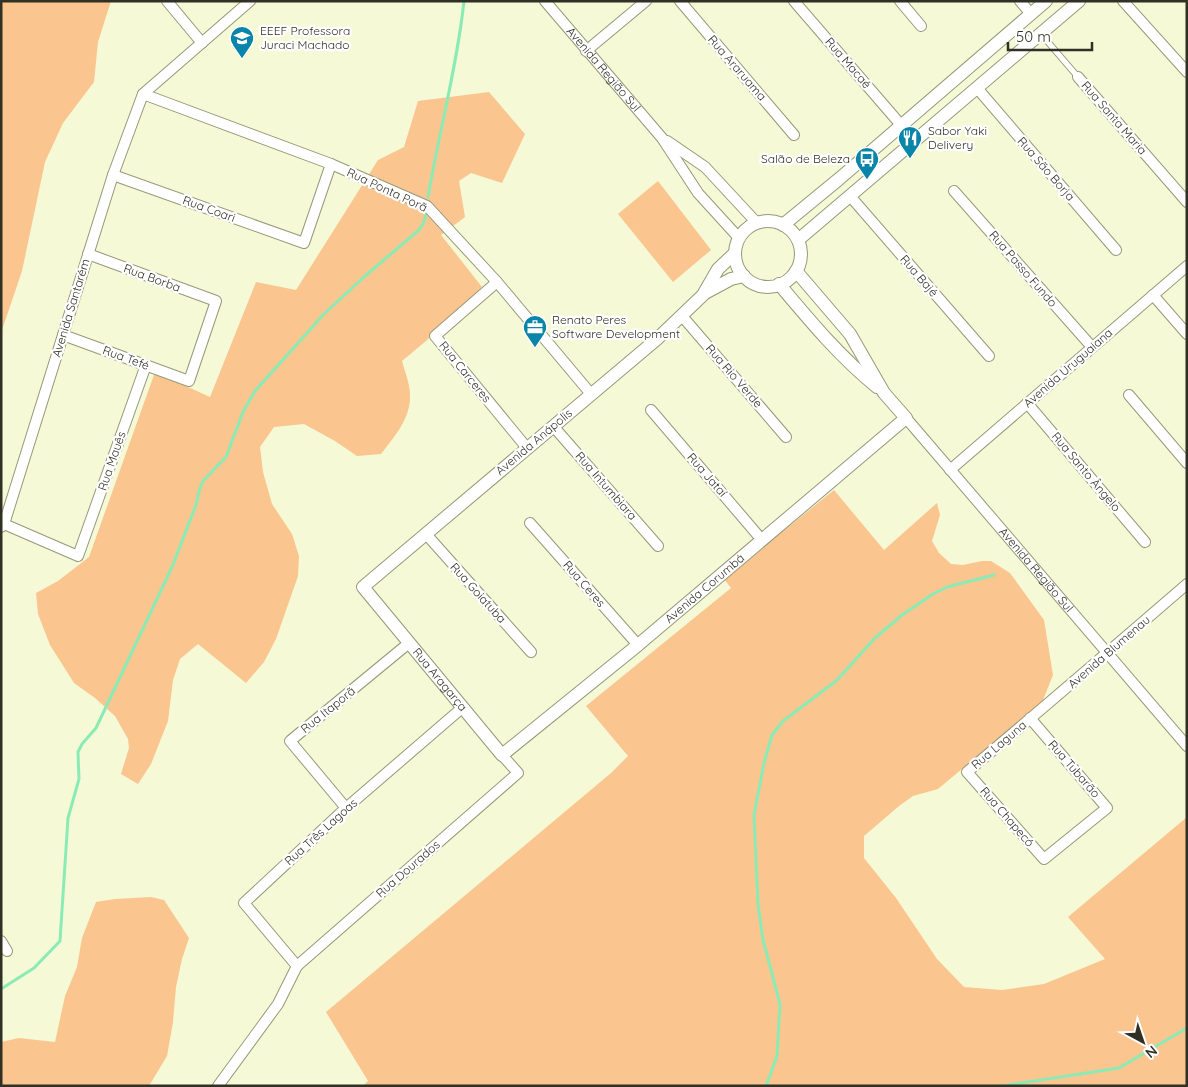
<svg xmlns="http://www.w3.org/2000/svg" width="1188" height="1087" font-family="Quicksand,sans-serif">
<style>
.green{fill:#fac58e}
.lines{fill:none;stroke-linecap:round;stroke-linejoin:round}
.stream{stroke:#8bebb5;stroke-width:3}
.service-casing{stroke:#969979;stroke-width:7}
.minor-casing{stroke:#969979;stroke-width:12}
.tertiary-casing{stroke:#969979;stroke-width:14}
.service{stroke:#fff;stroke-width:5}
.minor{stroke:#fff;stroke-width:10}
.tertiary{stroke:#fff;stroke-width:12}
.labels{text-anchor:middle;stroke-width:4.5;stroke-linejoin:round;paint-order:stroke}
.poi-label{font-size:12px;fill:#303124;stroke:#fff;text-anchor:start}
.street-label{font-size:12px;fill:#303124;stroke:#fff}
</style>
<rect width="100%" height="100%" fill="#f5f9d6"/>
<path class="green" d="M1,1h110l-13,41 -4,40 -31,41 -18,39 -23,109 -21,62z
M489,92l36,42 -23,49 -31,-10 -12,8 6,36 -24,18 41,52 -56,54 -24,20c3,11 8,23 8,34 1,23 -16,42 -29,59l-24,2 -22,-15 -31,-17 -30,3 -14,20 3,25 9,32 20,30 7,22 -1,20 -22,63 -12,23 -18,21 -48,-39 -18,15 -7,21 -5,41 -17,43 -13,20 -17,-10 8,-26 -1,-9 -13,-23 -20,-18 -21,-15 -24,-38 -12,-31 -2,-21 22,-12 31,-24 66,-185 55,25 46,-115 40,8 82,-130 26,-13 14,-46z
M658,181l53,69 -38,32 -55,-68z
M834,490l50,60 53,-47 3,12 -8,26 7,12 12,11 12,1 19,-4h9l19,12 34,47 9,55 -10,25 -32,28 -73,61 -25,7 -14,10 -35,30v22l32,40 41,61 27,28 38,3 42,-6 61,-25 -37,-42 119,-100v269h-824l5,-5 -42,-69 285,-239 17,-17 -42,-50 145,-118 -7,-9z
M151,897l13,3 25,38 -7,21 -6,28 -3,35 -6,34 -18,30h-148v-44l18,-4 36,4 10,-46 12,-29 5,-29 14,-36 19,-3z"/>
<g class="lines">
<path class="stream" d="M428,197c11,-65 29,-130 36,-196
M1,989l33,-21 26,-27 8,-123 11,-39 -1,-27 4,-8 14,-16 76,-161 24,-62 4,-17 3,-7 23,-24 17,-45 12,-21 69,-77 41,-38 54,-46 4,-6 4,-11
M766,1086l11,-30 3,-52 -17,-64 -5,-36 -4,-89 10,-52 8,-28 11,-14 53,-40 39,-43 27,-23 31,-21 14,-7 47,-12
M1002,1086l117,-18 68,-40"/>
<g class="service-casing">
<path id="service" d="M1041,34l37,43"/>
</g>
<g class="minor-casing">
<g id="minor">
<path d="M167,1l35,42"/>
<path id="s1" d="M545,1l117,137 36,55 41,45"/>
<path d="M680,1l114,134"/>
<path d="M794,1l107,124"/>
<path d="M900,1l21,25"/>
<path d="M1020,1l11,13"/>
<path d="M1123,1l64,71"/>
<path d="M586,51l60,-50"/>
<path d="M1078,77l109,125"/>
<path d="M977,88l139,162"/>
<path d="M143,94l188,70 96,42 70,76 94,112"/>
<path d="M667,141l38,26 52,56"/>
<path d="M113,175l191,68 27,-79"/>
<path d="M954,191l138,156"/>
<path d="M850,196l139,160"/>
<path d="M497,282l-62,54 92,112"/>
<path d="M1153,295l34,39"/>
<path d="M682,316l104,121"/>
<path d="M63,335l126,46 27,-80 -128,-47"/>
<path d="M1129,395l58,68"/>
<path d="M1027,403l118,139"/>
<path d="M651,410l111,130"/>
<path id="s2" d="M906,418l281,328"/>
<path d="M553,426l105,120"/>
<path d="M950,470l237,-204"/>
<path d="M530,523l108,122"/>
<path d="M4,524l74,32 68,-191"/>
<path d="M1,527l3,-3 109,-349 30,-81 107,-93"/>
<path d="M426,534l105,118"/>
<path d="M1030,718l77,90 -63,51 -77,-87c74,-62 147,-125 220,-188"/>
<path d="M346,808l-56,-67 119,-98"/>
<path d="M1,941l6,10"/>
<path d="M297,966l-53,-63 102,-95 116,-100"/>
<path d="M218,1086l60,-82 19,-38 221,-193 -16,-18"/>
</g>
</g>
<g class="tertiary-casing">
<g id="tertiary">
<circle cx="768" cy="254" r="33"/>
<path d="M783,225l56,-46 207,-178"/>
<path d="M798,240l281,-239"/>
<path id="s3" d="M735,253l-17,16 -15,26 -46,44 -294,248 139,168 136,-110 268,-227 -22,-25 -34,-59 -54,-63"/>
<path d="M779,284c31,37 61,73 98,103"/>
<path d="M705,293l26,-14 13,-3"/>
</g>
</g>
<use href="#service" class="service"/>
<use href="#minor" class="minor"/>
<use href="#tertiary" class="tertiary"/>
</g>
<defs>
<g id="school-pin" transform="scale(1.25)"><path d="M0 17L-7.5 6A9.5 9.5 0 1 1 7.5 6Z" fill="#0885a9" stroke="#fff"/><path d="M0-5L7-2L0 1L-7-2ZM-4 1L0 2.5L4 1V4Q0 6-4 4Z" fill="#fff"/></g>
<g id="restaurant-pin" transform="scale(1.25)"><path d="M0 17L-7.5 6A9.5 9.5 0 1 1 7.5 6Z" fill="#0885a9" stroke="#fff"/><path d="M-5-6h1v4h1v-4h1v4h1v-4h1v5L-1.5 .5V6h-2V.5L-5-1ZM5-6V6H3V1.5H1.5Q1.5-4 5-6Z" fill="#fff"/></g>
<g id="bus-pin" transform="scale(1.25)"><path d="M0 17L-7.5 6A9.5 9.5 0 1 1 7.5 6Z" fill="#0885a9" stroke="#fff"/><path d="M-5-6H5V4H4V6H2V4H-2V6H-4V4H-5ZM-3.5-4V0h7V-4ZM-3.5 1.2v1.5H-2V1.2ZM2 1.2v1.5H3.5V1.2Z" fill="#fff"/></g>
<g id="office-pin" transform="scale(1.25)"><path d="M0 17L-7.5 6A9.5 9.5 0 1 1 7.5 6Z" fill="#0885a9" stroke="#fff"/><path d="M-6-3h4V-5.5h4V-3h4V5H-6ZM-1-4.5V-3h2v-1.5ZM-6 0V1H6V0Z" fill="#fff"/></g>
</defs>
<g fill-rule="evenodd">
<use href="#school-pin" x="242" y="38"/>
<use href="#restaurant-pin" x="910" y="138"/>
<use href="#bus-pin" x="867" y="159"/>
<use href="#office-pin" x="535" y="327"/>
</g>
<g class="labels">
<g class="poi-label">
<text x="260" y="35">EEEF Professora<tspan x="260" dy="14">Juraci Machado</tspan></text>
<text x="928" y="135">Sabor Yaki<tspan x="928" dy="14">Delivery</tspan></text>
<text x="850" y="163" text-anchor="end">Salão de Beleza</text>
<text x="552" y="324">Renato Peres<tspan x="552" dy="14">Software Development</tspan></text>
</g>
<g class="street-label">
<text transform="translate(848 63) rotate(49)" y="4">Rua Macaé</text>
<text transform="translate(737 68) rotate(49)" y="4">Rua Araruama</text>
<text dy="4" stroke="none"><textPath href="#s1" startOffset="90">Avenida Região Sul</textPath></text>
<text transform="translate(1114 118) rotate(49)" y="4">Rua Santa Maria</text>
<text transform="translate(1046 169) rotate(49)" y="4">Rua São Borja</text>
<text transform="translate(387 190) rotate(25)" y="4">Rua Ponta Porã</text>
<text transform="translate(209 209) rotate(20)" y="4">Rua Coari</text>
<text transform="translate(1023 269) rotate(49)" y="4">Rua Passo Fundo</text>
<text transform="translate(919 276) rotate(49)" y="4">Rua Bajé</text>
<text transform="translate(152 278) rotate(20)" y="4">Rua Borba</text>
<text transform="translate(71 308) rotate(-73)" y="4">Avenida Santarém</text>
<text transform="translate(126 358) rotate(20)" y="4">Rua Tefé</text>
<text transform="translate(1068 368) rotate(-41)" y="4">Avenida Uruguaiana</text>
<text transform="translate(465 372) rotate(51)" y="4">Rua Carceres</text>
<text transform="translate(734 376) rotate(49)" y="4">Rua Rio Verde</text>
<text transform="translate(534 442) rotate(-40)" y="4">Avenida Anápolis</text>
<text transform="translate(112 461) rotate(-71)" y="4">Rua Mauês</text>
<text transform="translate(1086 472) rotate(50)" y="4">Rua Santo Ângelo</text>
<text transform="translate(707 475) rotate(49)" y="4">Rua Jataí</text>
<text transform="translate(606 486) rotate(49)" y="4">Rua Intumbiara</text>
<text dy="4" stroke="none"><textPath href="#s2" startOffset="200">Avenida Região Sul</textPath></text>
<text transform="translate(584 584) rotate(49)" y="4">Rua Ceres</text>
<text dy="4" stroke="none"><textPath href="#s3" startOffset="982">Avenida Corumbá</textPath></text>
<text transform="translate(478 593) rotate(48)" y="4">Rua Goiatuba</text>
<text transform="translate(1109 652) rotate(-41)" y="4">Avenida Blumenau</text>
<text dy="4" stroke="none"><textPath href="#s3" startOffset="622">Rua Aragarça</textPath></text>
<text transform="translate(328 710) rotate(-39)" y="4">Rua Itaporã</text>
<text transform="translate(999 745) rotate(-40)" y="4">Rua Laguna</text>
<text transform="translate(1074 769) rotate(49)" y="4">Rua Tubarão</text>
<text transform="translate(1007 817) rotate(49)" y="4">Rua Chapecó</text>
<text transform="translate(321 832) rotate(-42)" y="4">Rua Três Lagoas</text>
<text transform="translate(408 869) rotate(-41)" y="4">Rua Dourados</text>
</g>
</g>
<rect width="1188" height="1087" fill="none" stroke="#303124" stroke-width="5"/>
<g transform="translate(1143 1042) rotate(140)" stroke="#ffffff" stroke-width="4" paint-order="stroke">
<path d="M0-4L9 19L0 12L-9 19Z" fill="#303124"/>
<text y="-8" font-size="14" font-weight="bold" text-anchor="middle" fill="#303124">N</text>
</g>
<path d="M1008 42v8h84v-8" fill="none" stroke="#303124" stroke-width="2.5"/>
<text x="1016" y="42" font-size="15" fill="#303124" stroke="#ffffff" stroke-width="4" paint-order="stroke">50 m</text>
</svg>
